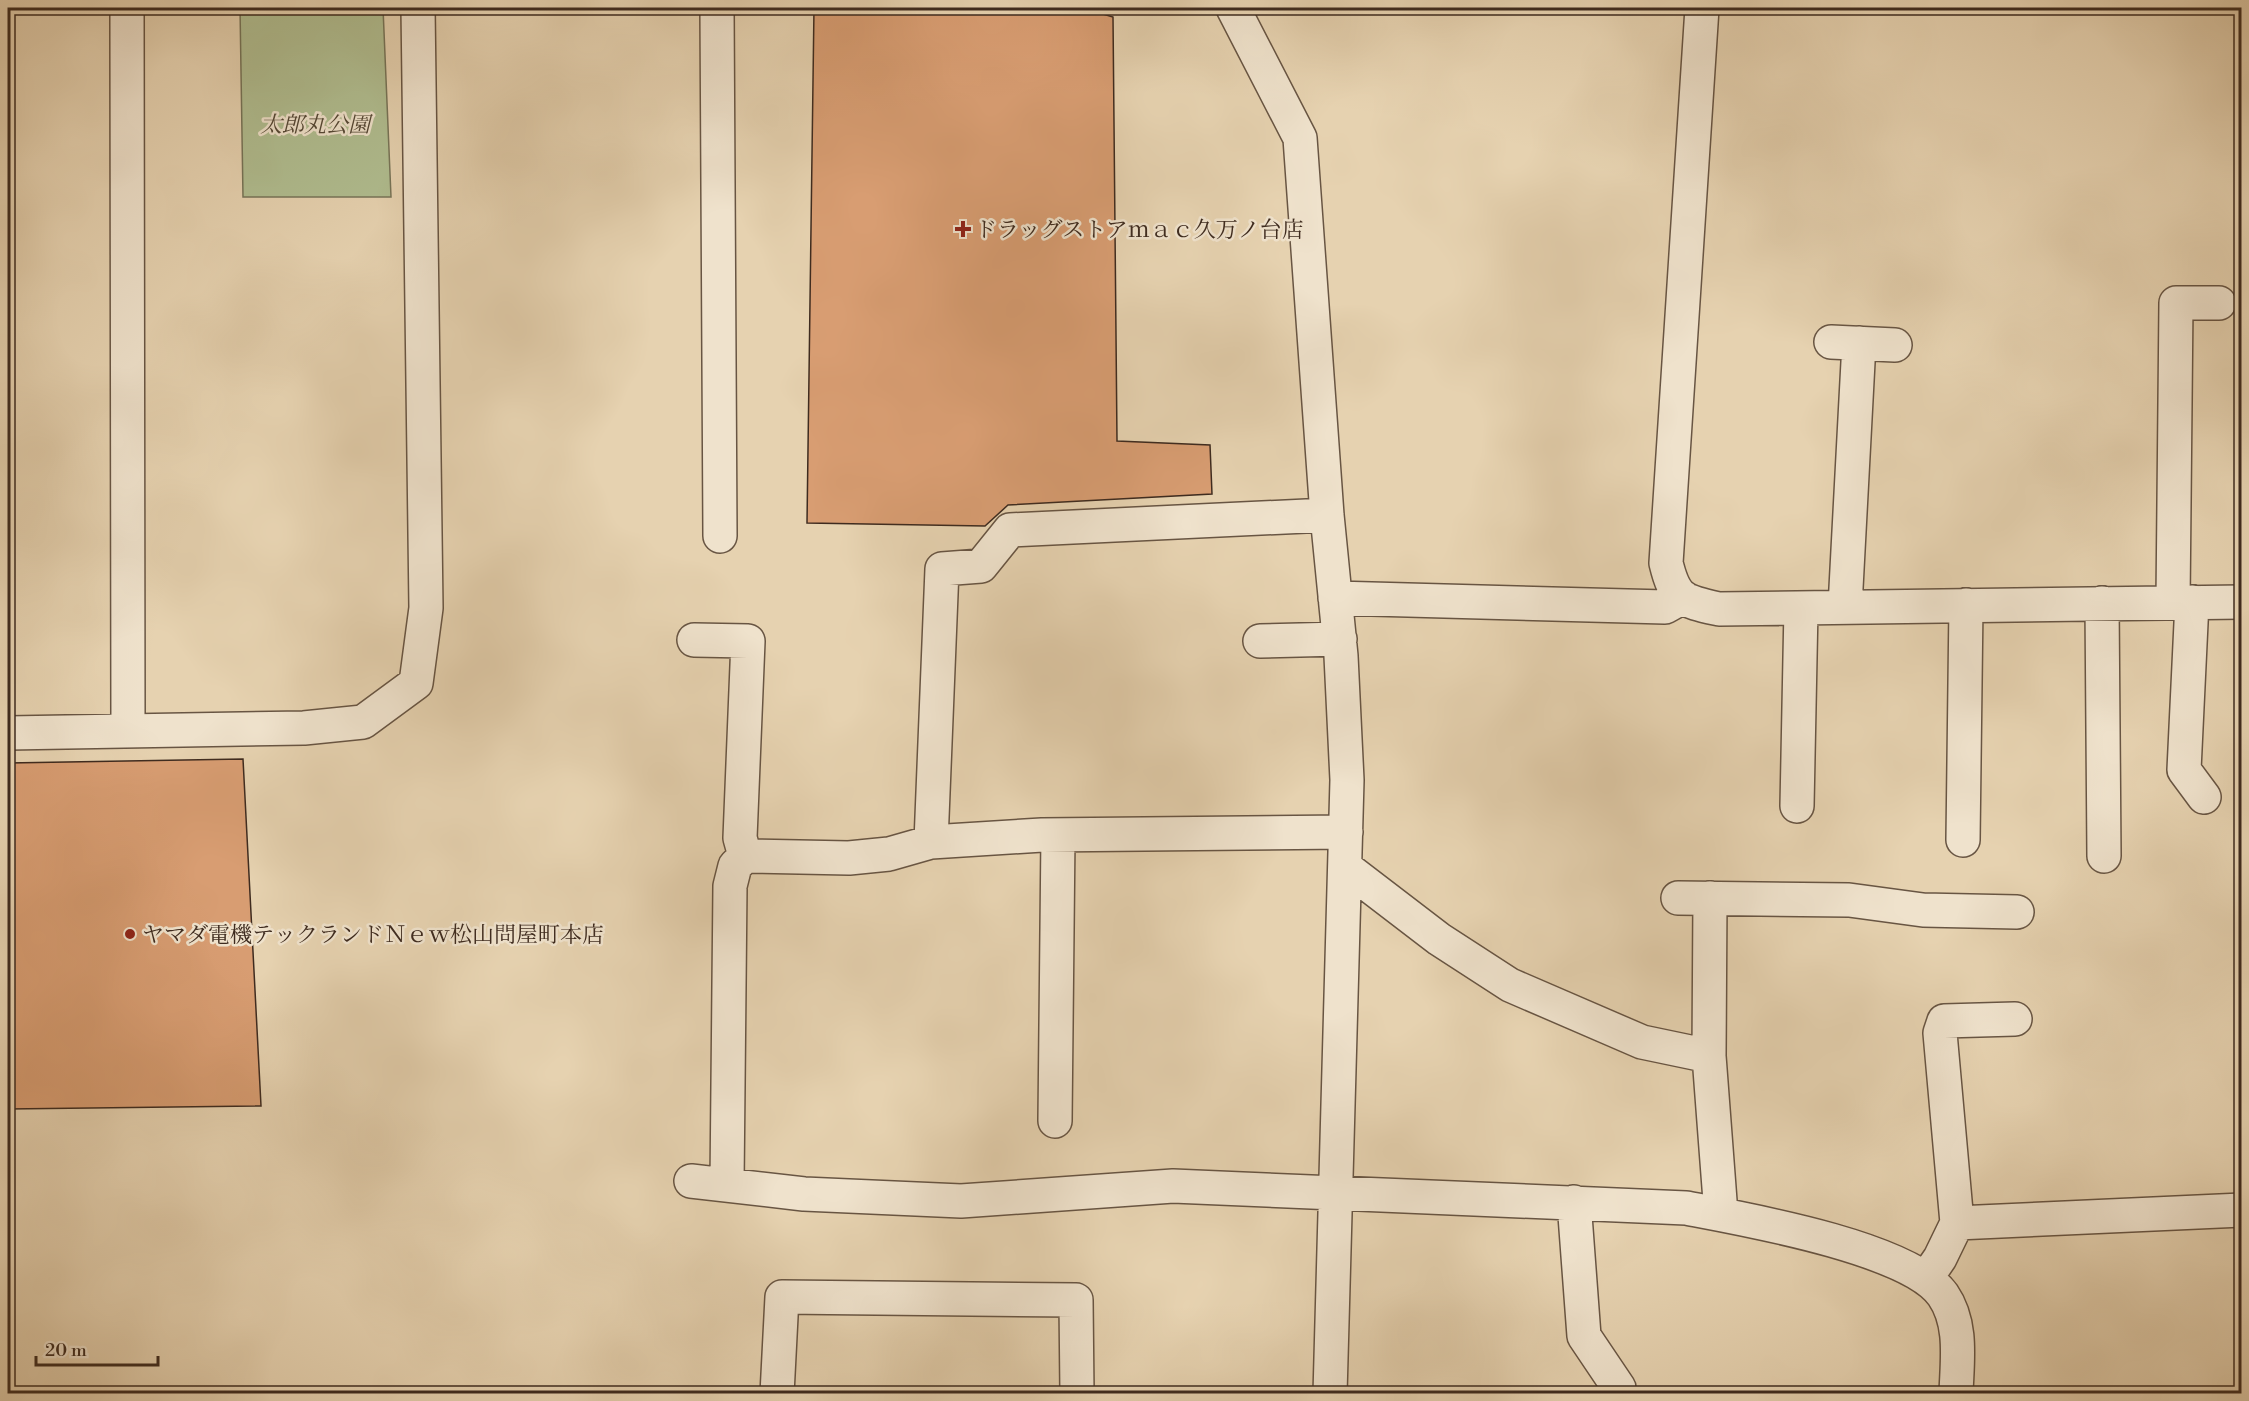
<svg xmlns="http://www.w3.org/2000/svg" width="2249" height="1401" font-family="'Libre Bodoni','Noto Serif JP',serif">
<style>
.green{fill:#b0bd90;stroke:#777458;stroke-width:1.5}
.building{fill:#d89d72;stroke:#3e2b1f;stroke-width:1.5}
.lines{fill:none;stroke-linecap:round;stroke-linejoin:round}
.minor-casing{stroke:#685543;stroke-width:36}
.minor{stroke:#efe2cc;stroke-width:33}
.poi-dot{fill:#8f2418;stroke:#efe2cc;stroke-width:2}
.labels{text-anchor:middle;stroke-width:5;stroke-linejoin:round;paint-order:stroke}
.park-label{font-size:22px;font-style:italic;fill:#554836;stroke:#efe2cc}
.poi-label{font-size:22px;fill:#3e2b1f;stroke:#efe2cc;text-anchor:start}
</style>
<rect width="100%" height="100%" fill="#e6d2b0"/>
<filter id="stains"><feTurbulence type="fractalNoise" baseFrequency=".00333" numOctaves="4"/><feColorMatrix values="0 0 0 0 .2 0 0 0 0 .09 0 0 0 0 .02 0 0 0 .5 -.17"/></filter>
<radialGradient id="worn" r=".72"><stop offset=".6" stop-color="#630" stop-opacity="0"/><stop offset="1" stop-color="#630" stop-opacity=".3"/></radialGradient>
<path class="green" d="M240,8h143l8,189h-148z"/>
<path class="building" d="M814,8h269l30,9 4,424 93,4 2,49 -204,11 -23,21 -178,-3z
M243,759l18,347 -253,3v-346z"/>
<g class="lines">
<g class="minor-casing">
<path id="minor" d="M127,8l1,723
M717,8l3,528
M1233,8l67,130 27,377 14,141 6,124 -17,614
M1702,8l-36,555c9,37 17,38 53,46l523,-7
M1831,342l64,3
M1335,598l330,9 18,-10
M2173,602l3,-299h43
M2192,602l-8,168 20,27
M2102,603l2,253
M1845,607l14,-264
M694,640l54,1 -8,197 5,18
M1260,641l80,-2
M8,733l296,-5 59,-6 53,-39 10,-75 -8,-600
M1797,806l4,-198
M1963,840l3,-235
M931,842l11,-273 39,-3 29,-36 317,-15
M1345,867l94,72 71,46 132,57 67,14
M1678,898l171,2 74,10 94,2
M1710,898l-1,158 12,158
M1055,1121l3,-286
M691,1181l113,13 157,7 212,-15 513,22c58,11 224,40 257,87 20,29 14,66 13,99
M727,1184l3,-298 5,-20 10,-10 104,2 40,-4 42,-12 111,-7 304,-3
M1574,1202l10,134 35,52v6
M1957,1223l-17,-190 4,-12 71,-2
M1927,1277l13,-19 17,-35 285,-13
M777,1394l5,-97 294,3 1,94"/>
</g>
<use href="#minor" class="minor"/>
</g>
<g class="poi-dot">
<path d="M960 220h6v6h6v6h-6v6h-6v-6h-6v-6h6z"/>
<circle cx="130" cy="934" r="6"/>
</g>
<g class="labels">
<g class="park-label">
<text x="315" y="132">太郎丸公園</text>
</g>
<g class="poi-label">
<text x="975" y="237">ドラッグストアｍａｃ久万ノ台店</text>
<text x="142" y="942">ヤマダ電機テックランドＮｅｗ松山問屋町本店</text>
</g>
</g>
<rect width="2249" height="1401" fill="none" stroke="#e6d2b0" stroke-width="30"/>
<rect x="9" y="9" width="2231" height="1383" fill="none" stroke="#3e2b1f" stroke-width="3"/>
<rect x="15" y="15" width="2219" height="1371" fill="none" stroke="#3e2b1f" stroke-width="1.5"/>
<path d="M36 1356v9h122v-9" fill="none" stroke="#3e2b1f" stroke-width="3"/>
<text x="45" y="1356" font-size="18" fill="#3e2b1f" stroke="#efe2cc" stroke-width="4.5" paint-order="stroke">20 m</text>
<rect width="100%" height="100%" filter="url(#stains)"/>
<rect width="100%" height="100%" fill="url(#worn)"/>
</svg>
